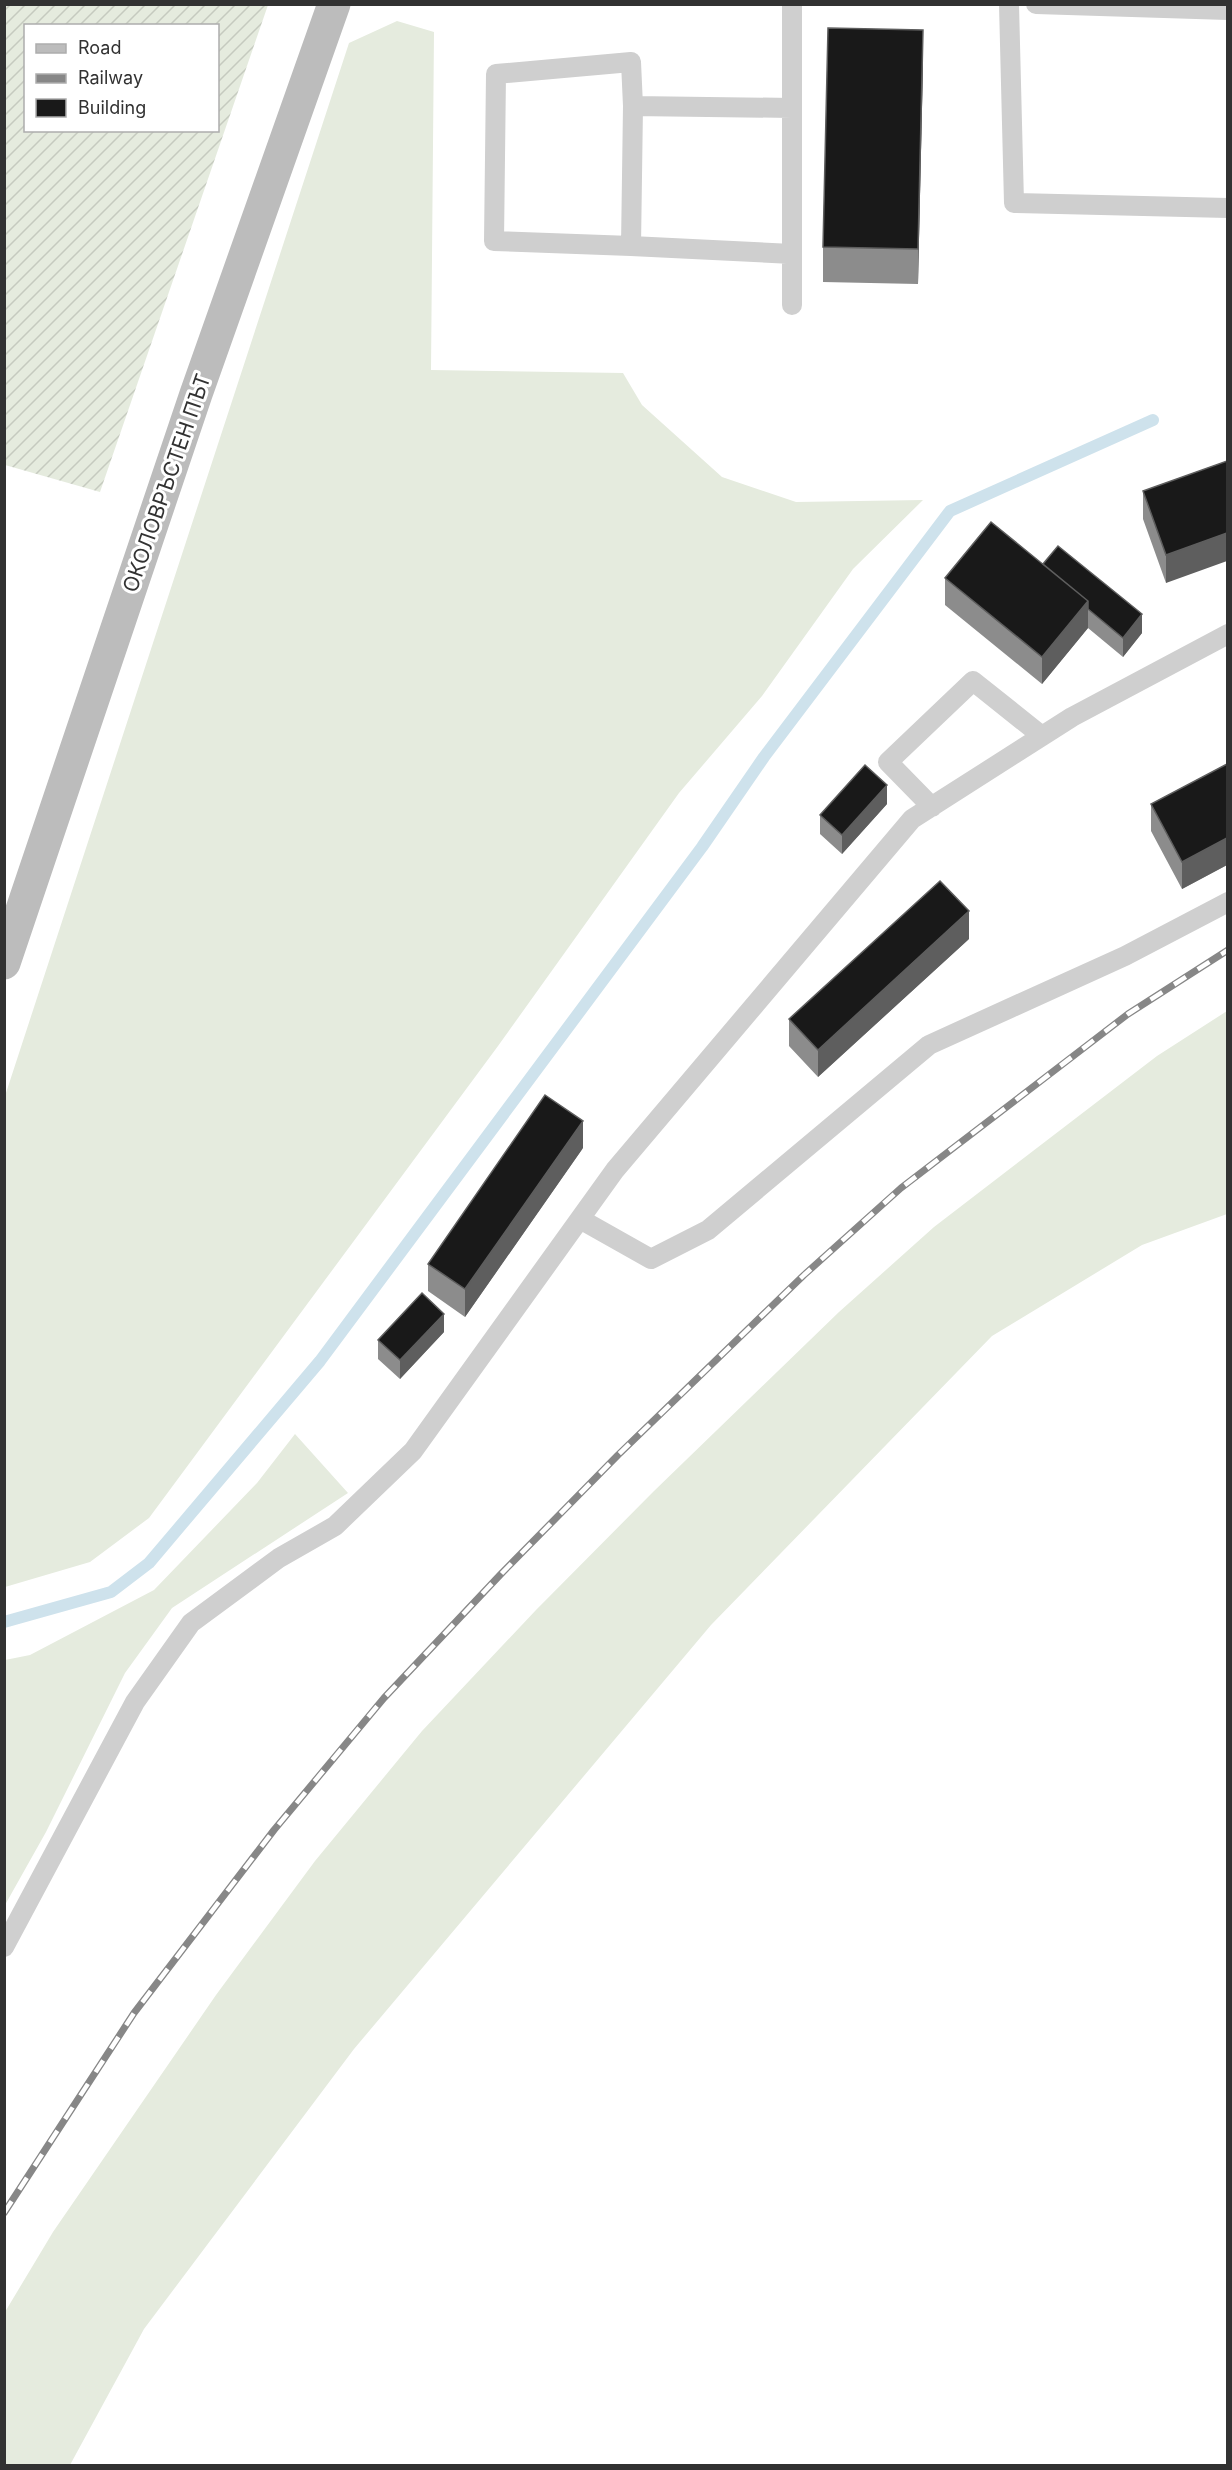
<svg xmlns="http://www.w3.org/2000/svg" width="1232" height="2470" font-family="Inter,sans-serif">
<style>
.grass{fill:#e5ebde}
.garden{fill:url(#garden-furrows);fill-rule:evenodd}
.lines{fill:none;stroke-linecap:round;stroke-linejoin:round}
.stream{stroke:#cee2ec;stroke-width:12}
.lane{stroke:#cfcfcf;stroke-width:20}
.secondary{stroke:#bcbcbc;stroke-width:33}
.rail-casing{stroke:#878787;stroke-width:7}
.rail{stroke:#fff;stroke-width:4.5;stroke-dasharray:14;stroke-linecap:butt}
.wall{fill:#8c8c8c}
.shaded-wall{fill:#5e5e5e}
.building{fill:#191919;stroke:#5e5e5e;stroke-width:1.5}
.labels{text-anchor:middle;stroke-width:6;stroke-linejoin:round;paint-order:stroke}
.street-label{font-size:21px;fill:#323232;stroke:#fff}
</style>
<defs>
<pattern id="garden-furrows" width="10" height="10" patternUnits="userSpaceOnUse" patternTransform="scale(1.5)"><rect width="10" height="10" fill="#e5ebde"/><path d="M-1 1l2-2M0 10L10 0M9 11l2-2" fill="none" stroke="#c5cabf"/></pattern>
</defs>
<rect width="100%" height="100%" fill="#fff"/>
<path class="grass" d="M397,21l37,11 -3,338 192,3 19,32 80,72 74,25 127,-2 -70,69 -91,127 -83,97 -181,253 -349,472 -59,44 -85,25v-491l344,-1053z
M1227,1011v203l-85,31 -150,91 -281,289 -357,424 -210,280 -74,136h-65v-153l48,-80 163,-237 99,-134 107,-130 114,-121 118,-119 185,-179 95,-85 223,-171z
M295,1434l53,59 -176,115 -47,65 -79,159 -41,73v-245l25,-5 124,-65 103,-107z"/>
<path class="garden" d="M4,5h264l-168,487 -95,-27zM26,26h192v104h-192z"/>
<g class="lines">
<path class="stream" d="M4,1622l107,-30 38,-29 171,-202 382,-514 62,-90 186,-246 203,-91"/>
<path class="lane" d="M792,4v301
M1009,4l5,199 214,5
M1036,4l192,6
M631,62l2,44 -2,140 -137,-5 2,-167z
M633,106l159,2
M631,246l161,8
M932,807l-44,-45 85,-81 69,55
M580,1219l71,40 57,-29 221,-185 196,-89 103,-54
M4,1947l131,-245 56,-79 88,-65 56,-32 78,-75 202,-281 297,-351 160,-102 156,-83"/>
<path class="secondary" d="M4,963l192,-569 138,-390"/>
<g class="rail-casing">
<path id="rail" d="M4,2213l130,-200 140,-183 110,-132 116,-123 118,-120 186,-180 97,-87 227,-174 100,-64"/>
</g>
<use href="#rail" class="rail"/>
</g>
<path class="wall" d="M923,65l-5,219 -95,-2v-35z
M1227,461l-61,122 -23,-64v-28z
M1043,564l99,69 -19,24 -35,-29 -46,56 -97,-79v-27z
M1227,764v101l-45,24 -31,-58v-27z
M887,804l-45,50 -22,-20v-19z
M969,939l-151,138 -29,-31v-27z
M583,1148l-118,169 -37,-26v-27z
M444,1332l-44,47 -22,-20v-19z"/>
<path class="shaded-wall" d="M923,30v35l-5,219v-35z
M1227,533v28l-61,22v-28z
M1088,601v27l-46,56v-27z
M1142,614v19l-19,24v-19z
M887,785v19l-45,50v-19z
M1227,838v27l-45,24v-27z
M969,911v28l-151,138v-27z
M583,1121v27l-118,169v-28z
M444,1314v18l-44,47v-19z"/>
<path class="building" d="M828,28l95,2 -5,219 -95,-2z
M1227,461v72l-61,22 -23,-64z
M991,522l97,79 -46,56 -97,-79z
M1058,546l84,68 -19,24 -35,-29v-8l-45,-37z
M1227,764v74l-45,24 -31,-58z
M865,765l22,20 -45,50 -22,-20z
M940,881l29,30 -151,139 -29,-31z
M545,1095l38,26 -118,168 -37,-25z
M422,1293l22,21 -44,46 -22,-20z"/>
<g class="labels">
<g class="street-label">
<text transform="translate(167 483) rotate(-71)" y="7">ОКОЛОВРЪСТЕН ПЪТ</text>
</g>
</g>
<rect width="1232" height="2470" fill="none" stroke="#323232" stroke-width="12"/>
<rect x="24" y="24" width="195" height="108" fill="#ffffff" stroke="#adadad" stroke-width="1.5"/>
<rect x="36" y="44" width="30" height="9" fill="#bcbcbc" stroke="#adadad" stroke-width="1.5"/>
<text x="78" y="54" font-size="18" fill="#323232">Road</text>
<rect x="36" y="74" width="30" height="9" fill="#878787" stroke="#adadad" stroke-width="1.5"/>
<text x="78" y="84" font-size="18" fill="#323232">Railway</text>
<rect x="36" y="99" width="30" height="18" fill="#191919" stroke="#adadad" stroke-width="1.5"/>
<text x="78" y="114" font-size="18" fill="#323232">Building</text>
</svg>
